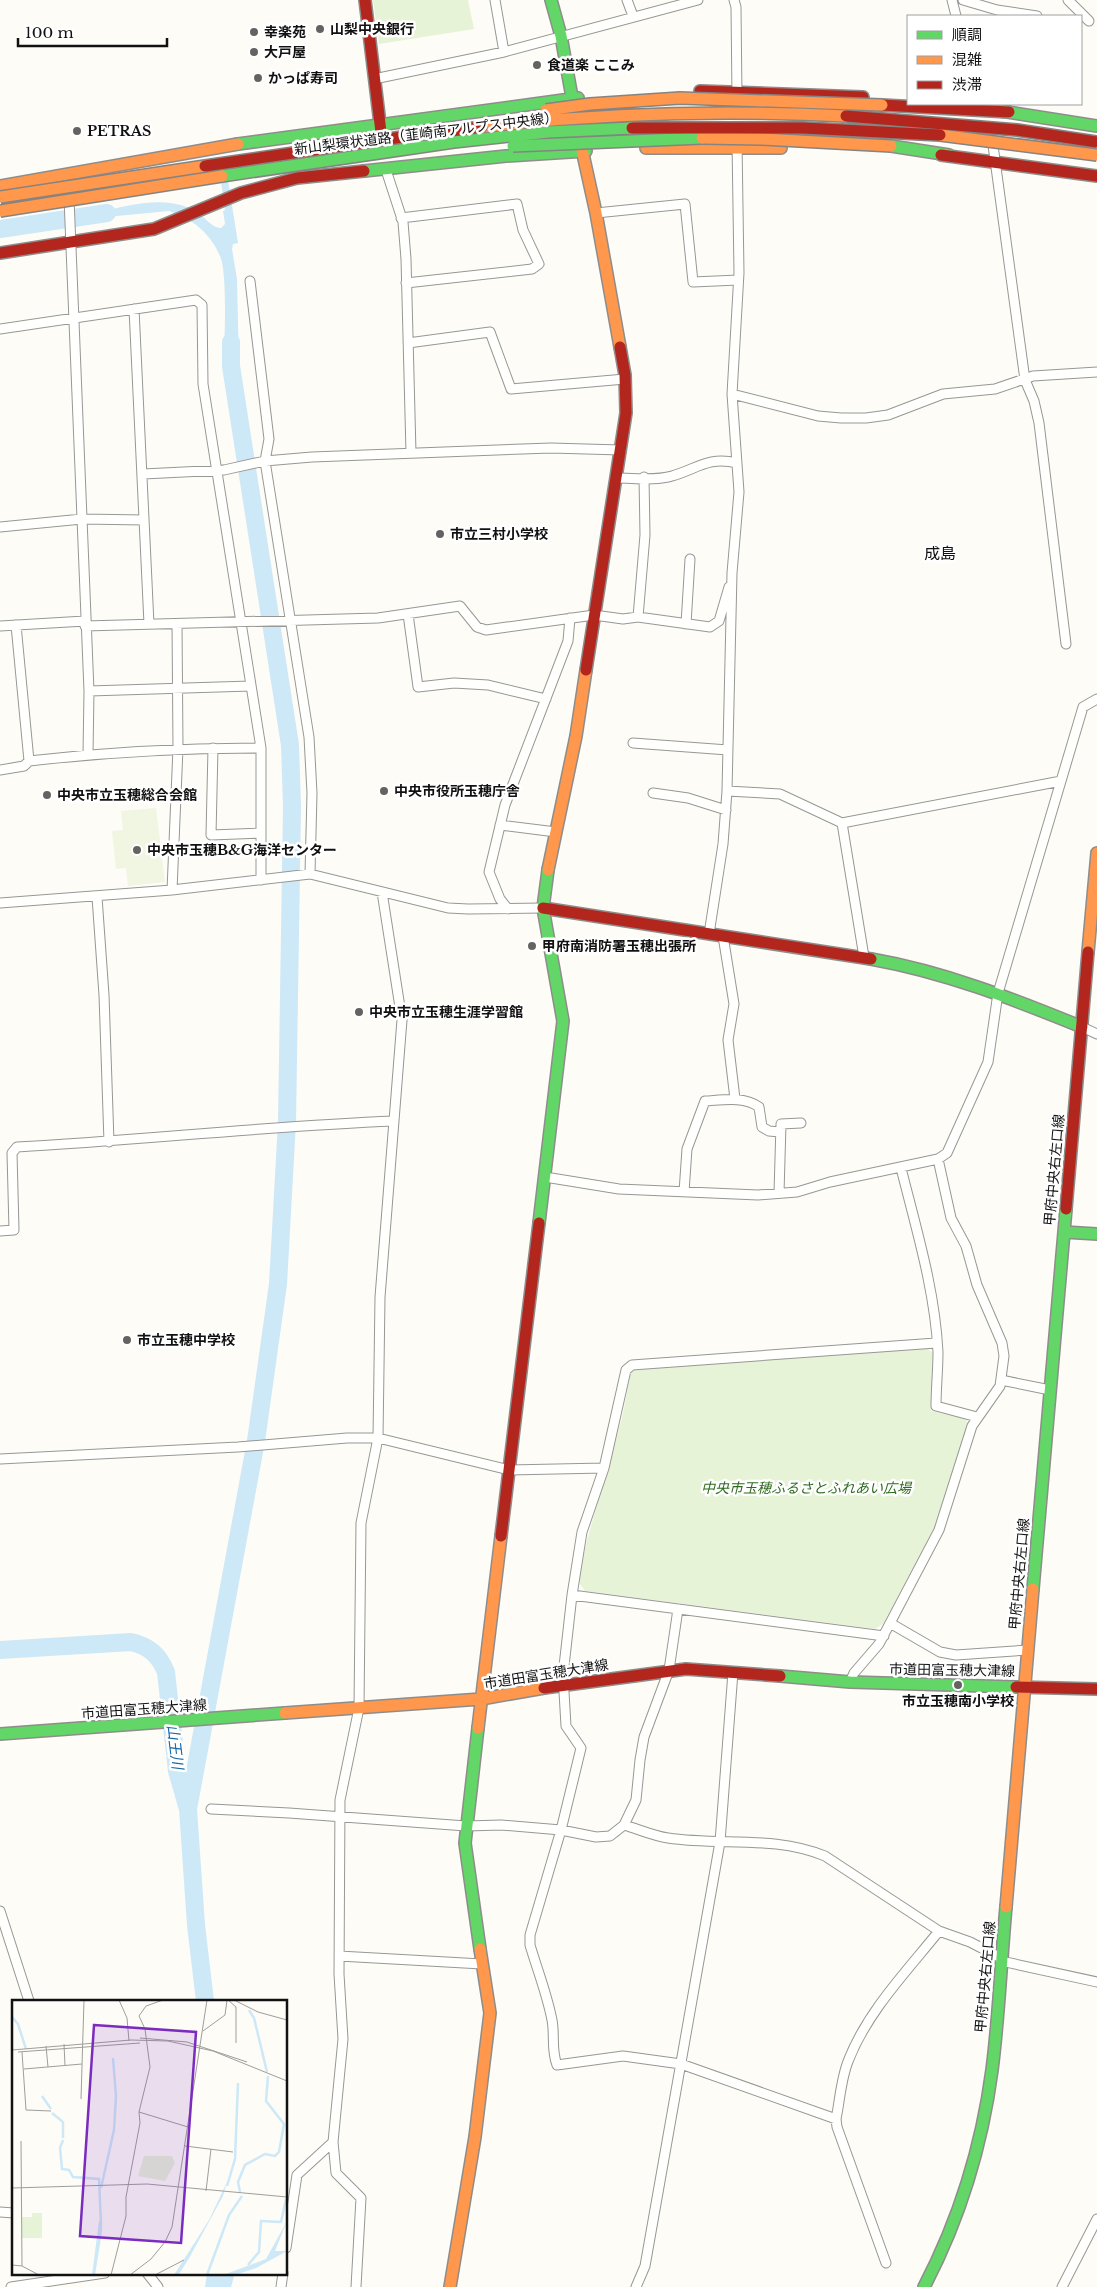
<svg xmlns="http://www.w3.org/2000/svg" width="1097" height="2287" font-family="'Libre Baskerville','Noto Sans JP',serif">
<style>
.green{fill:#e7f3d7}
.pitch{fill:#f0f6e1}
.water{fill:#cde8f7}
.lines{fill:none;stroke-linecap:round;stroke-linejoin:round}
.river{stroke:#cde8f7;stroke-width:18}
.street-casing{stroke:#979795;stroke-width:11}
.fast-casing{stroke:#8e8d8b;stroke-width:14}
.slow-casing{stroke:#8e8d8b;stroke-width:14}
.jam-casing{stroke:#8e8d8b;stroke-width:14}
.street{stroke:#fffffe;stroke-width:9}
.fast{stroke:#63d668;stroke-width:11}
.slow{stroke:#ff974d;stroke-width:11}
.jam{stroke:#b3261e;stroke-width:11}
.fast-bridge-casing{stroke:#858482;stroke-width:14;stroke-linecap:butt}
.slow-bridge-casing{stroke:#858482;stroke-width:14;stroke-linecap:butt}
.jam-bridge-casing{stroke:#858482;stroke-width:14;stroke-linecap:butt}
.fast-bridge{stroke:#63d668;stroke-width:11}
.slow-bridge{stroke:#ff974d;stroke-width:11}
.jam-bridge{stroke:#b3261e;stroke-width:11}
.poi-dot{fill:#646362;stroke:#fff;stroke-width:2}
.labels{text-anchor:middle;stroke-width:5;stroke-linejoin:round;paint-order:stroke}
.poi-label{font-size:14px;font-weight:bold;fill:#111;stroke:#fff;text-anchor:start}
.street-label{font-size:14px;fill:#111;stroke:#fff}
.park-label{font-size:14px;font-style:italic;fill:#2f6b1f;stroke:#fff}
.water-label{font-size:15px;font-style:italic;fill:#1768a6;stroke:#fff}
.quarter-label{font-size:16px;fill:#111;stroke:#fff}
.inset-river{fill:none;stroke:#cde8f7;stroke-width:2.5}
.inset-road{fill:none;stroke:#9f9e9b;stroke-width:1}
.view{fill:#7b2cbf;fill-opacity:0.15;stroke:#7b2cbf;stroke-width:2.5}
.inset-edge{fill:none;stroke:#111;stroke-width:2.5}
</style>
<rect width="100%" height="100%" fill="#fdfcf7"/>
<path class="green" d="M373,0h95l6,29 -95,15z
M927,1348l6,5 -2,58 31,7 5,3 1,7 -32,96 -53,100 -8,5 -290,-38 -7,-10 9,-41 35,-122 9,-45 2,-3z"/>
<path class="pitch" d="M156,808l9,74 -37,4 -2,-18 -10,1 -4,-38 11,-1 -2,-19z"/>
<path class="water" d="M227,174l11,69 -5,1 -1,5 5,30 2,86h-15c0,-24 4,-90 -4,-109 -9,-22 -28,-38 -51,-45l-84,8 -1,-4c36,-6 69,-21 106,-7 12,4 20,20 31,20l4,-4 -2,-13 2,-1 -5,-35z
M207,2273h28l-4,14h-26z"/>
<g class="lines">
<path class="river" d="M0,229l107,-16
M0,1650l131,-8c18,4 28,13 35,30l11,99 11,38 8,116 9,76
M188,1809l68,-368 22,-157 9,-162 5,-316 -2,-61 -59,-379v-24"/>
<g class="street-casing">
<path id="street" d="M495,0l9,52
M627,0l6,16
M734,0l2,7 1,90
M952,0l4,16
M963,0l34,10 40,6
M1068,0l21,21
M374,79l130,-27 194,-52
M992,138l33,242 9,21 5,22 27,221
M386,170l17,52 3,37 5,194
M69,198l20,493 -1,63
M596,213l89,-9 8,78 45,-2
M401,218l116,-14 6,26 16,34 -7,5 -126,14
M250,281l19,158 -4,22 44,276 3,56 -2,81
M134,309l15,315
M0,329l196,-29 6,5 1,79 58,364v132
M408,343l82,-11 21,57 114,-10
M732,394l86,22 23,2h25l22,-3 55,-21 52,-5 38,-13 64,-4
M143,474l81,-4 41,-9 47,-4 239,-9 70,2
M617,478c17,0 39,3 55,-2 25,-7 36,-20 65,-13
M0,527l82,-8 62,1
M408,614l10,73 36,-4 34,2 58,14
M638,617l7,-82 -1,-58
M686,624l4,-65
M16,625l13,136
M0,626l85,-5
M85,626l293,-8 82,-12 17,21 9,3 108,-15 29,4 15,-2 72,10 9,-6 10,-34
M89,691l162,-5
M633,743l95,7
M213,748l-2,87 50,-2
M0,770l24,-4 5,-5c78,-9 154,-13 232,-13
M727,791l53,3 62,29 22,134
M653,793l35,5 38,12
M842,823l219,-42
M500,825l56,7
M172,890l6,-142 -1,-124
M97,897l7,98 5,147
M0,903l172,-13 138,-16 138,34 20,1 75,-1
M508,909l-8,-10 -11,-27 16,-67 63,-164 2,-23
M709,934l14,-90 4,-53 5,-218 7,-81 -7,-98 7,-121 -2,-131
M723,936l11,68 -6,36 7,59
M1082,1027l15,7
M901,1168c15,60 34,122 37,184 0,18 -2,37 -2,54l41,11
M545,1177l74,12 139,6 39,-3 33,-10 108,-23 9,-6 41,-91 10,-69 85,-286 14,-8
M684,1192l3,-43 18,-48c18,-1 39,-5 54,6l3,20 7,4 11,1
M779,1193l2,-69 20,-1
M0,1231l14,-1 -2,-77 5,-6c126,-7 251,-21 377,-26
M1001,1380l49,10
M0,1459l238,-12 109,-9h31l131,32 95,-2
M572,1595l312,41
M890,1623l50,29 16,3 72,-5
M850,1682l4,-9 25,-29 60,-114 33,-104 28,-40 4,-30 -2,-13 -25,-58 -11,-39 -15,-28 -13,-59
M211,1809l78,4 177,13 35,-1 60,5 35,7 14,-1 14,-11 12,-25 4,-40 4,-23 25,-67 9,-61
M624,1825c14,4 30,11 44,13 53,8 106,-3 157,18l114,75 31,11 31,16
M0,1911l29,90
M339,1956l143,8
M1001,1961l96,21
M836,2119l-155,-55 -58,-8 -66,9c-6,-15 -2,-29 -5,-45 -5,-26 -15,-51 -22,-75v-10l31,-105 20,-82 -15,-22 -3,-51 9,-80 10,-63 22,-64 22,-98 6,-5 304,-22
M333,2142l3,31 25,25 -5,89
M0,2212l14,1
M286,2248l11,-73 36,-33 10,-103 -4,-65 1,-174 19,-92 2,-185 17,-85 2,-141 22,-277 -20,-128
M886,2263l-49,-136 -1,-8c4,-19 5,-42 13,-60 19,-48 58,-88 90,-128
M147,2273l11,14
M11,2287l94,-14
M281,2287l2,-14
M636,2287l9,-21 75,-424 13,-170
M1062,2287l35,-68"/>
</g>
<g class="fast-casing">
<path id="fast" d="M551,0l10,36 14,78
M1001,111l96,15
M238,144l340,-46
M891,146l58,9
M364,171l142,-15 80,-5
M871,959c74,13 142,40 211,68
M539,1223l24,-202 -20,-113 5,-38
M1064,1232l33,2
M1033,1589l33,-380
M780,1676l70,6 166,5
M478,1728l-13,115 15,106
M0,1734l285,-21
M924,2287c35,-67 58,-142 68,-217 7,-54 9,-109 14,-163"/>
</g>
<g class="slow-casing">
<path id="slow" d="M579,136l17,77 24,134
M646,148h135
M0,186l238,-42
M548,870l28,-134 10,-66
M1088,952l9,-99
M285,1713l196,-14 63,-11
M478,1728l23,-192
M1006,1907l27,-318
M450,2287l25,-150 15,-124 -10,-64"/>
</g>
<g class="jam-casing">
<path id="jam" d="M365,0l16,132
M700,91l163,6
M882,105l127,7
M941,155l156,21
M0,253l154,-24 87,-36 56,-15 67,-7
M586,670l40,-257 -1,-38 -5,-28
M543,908l328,51
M1066,1209l22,-257
M501,1536l38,-313
M1016,1687l81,2
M544,1688l142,-19 94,7"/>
</g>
<use href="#street" class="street"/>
<use href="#fast" class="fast"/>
<use href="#slow" class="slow"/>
<use href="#jam" class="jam"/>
<g class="fast-bridge-casing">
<path id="fast-bridge" d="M513,146l189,-8
M222,176l232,-34 94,-10 84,-4"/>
</g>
<g class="slow-bridge-casing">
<path id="slow-bridge" d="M546,110l44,-6 90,-6 202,7
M482,127c121,-14 242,-17 364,-11
M940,135l157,20
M702,138l59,1 130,7
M0,197l205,-31
M0,211l222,-35"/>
</g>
<g class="jam-bridge-casing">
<path id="jam-bridge" d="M846,116l171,14 80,12
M632,128h171l137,7
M205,166l204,-30 73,-9"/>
</g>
<use href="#fast-bridge" class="fast-bridge"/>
<use href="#slow-bridge" class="slow-bridge"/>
<use href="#jam-bridge" class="jam-bridge"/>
</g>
<g class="poi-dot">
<circle cx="320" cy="29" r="5"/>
<circle cx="254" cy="32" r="5"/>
<circle cx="254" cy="52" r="5"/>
<circle cx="537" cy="65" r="5"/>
<circle cx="258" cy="78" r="5"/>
<circle cx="77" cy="131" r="5"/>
<circle cx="440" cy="534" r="5"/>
<circle cx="384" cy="791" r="5"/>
<circle cx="47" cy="795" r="5"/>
<circle cx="137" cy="850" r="5"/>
<circle cx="532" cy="946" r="5"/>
<circle cx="359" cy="1012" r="5"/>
<circle cx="127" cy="1340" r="5"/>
<circle cx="958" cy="1685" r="5"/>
</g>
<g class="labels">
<g class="poi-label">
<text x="330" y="34">山梨中央銀行</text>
<text x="264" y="37">幸楽苑</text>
<text x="264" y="57">大戸屋</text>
<text x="547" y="70">食道楽 ここみ</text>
<text x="268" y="83">かっぱ寿司</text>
<text x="87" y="136">PETRAS</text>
<text x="450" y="539">市立三村小学校</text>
<text x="394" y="796">中央市役所玉穂庁舎</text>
<text x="57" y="800">中央市立玉穂総合会館</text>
<text x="147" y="855">中央市玉穂B&amp;G海洋センター</text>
<text x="542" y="951">甲府南消防署玉穂出張所</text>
<text x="369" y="1017">中央市立玉穂生涯学習館</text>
<text x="137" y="1345">市立玉穂中学校</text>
<text x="958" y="1706" text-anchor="middle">市立玉穂南小学校</text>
</g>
<g class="street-label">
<text transform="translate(426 133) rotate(-7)" y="5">新山梨環状道路（韮崎南アルプス中央線）</text>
<text transform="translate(1054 1170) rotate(-85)" y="5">甲府中央右左口線</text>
<text transform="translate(1019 1574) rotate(-85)" y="5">甲府中央右左口線</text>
<text transform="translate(952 1670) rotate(1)" y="5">市道田富玉穂大津線</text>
<text transform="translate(546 1674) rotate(-9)" y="5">市道田富玉穂大津線</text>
<text transform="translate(144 1709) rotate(-4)" y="5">市道田富玉穂大津線</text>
<text transform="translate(985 1977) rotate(-85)" y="5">甲府中央右左口線</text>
</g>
<g class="park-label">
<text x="806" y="1493">中央市玉穂ふるさとふれあい広場</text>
</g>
<g class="water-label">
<text transform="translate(175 1747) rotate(83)" y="5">山王川</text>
</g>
<g class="quarter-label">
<text x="940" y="559">成島</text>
</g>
</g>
<g transform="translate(12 2000)">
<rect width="275" height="275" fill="#fdfcf7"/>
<path d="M132,156h28l3,7 -10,18 -27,-5zM20,213h10v25h-20v-21h10z" fill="#e7f3d7"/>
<path d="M215,182l-4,14 -35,64 -9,14 -5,1 35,-55zM87,221h3v11l-7,43h-3zM275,221l-12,30h12l-31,17 -21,7h-12l43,-16z" fill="#cde8f7"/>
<path class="inset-river" d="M237,10l5,8 13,54M0,17l6,7 8,25M30,96l9,13M40,113l11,9v16M51,140l-3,8 2,21 7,1 4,7 26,2 2,46M215,186l8,-27 3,-76M89,188l13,-58 2,-34 -3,-38M228,192l-2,-10 7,-17 20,-11 10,2 4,-4 5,-28 -18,-23 2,-25M236,265l11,-13 2,-31 20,1 5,-23M195,275l22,-60 13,-19"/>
<path class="inset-road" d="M107,0l8,18 2,23M216,0l8,7v36M222,0l24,12 29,8M191,31l22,-16 2,-15M128,38l47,4 60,20M52,44l1,22M34,46l2,21M0,50l119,-10 37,1 45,10 74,30M6,52l122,-9M10,52l4,58 25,1M12,69l58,-5M69,99l3,-99M127,112l49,15M9,141l1,125M173,146l48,6M0,188l135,-4 140,13M194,191l5,-42M0,265l10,1 17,9M99,275l15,-59v-19l14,-74 -1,-11 11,-45 -5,-38 -6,-13 7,-10 17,-6M118,275l21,-16 14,-17 7,-15 35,-227M143,275l29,-15"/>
<path class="view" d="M82,25l102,7 -15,211 -101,-7z"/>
<rect width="275" height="275" class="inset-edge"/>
</g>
<rect x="907" y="15" width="175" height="90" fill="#ffffff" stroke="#a0a0a0"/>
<rect x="917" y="31" width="25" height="8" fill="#63d668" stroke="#a0a0a0"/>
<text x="952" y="40" font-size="15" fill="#111111">順調</text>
<rect x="917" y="56" width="25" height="8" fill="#ff974d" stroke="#a0a0a0"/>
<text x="952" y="65" font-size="15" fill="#111111">混雑</text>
<rect x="917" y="81" width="25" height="8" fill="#b3261e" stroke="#a0a0a0"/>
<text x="952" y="90" font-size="15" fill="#111111">渋滞</text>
<path d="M18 38v8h149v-8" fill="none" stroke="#111111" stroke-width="2.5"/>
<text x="25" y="38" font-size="15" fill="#111111" stroke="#ffffff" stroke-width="4" paint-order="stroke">100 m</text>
</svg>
